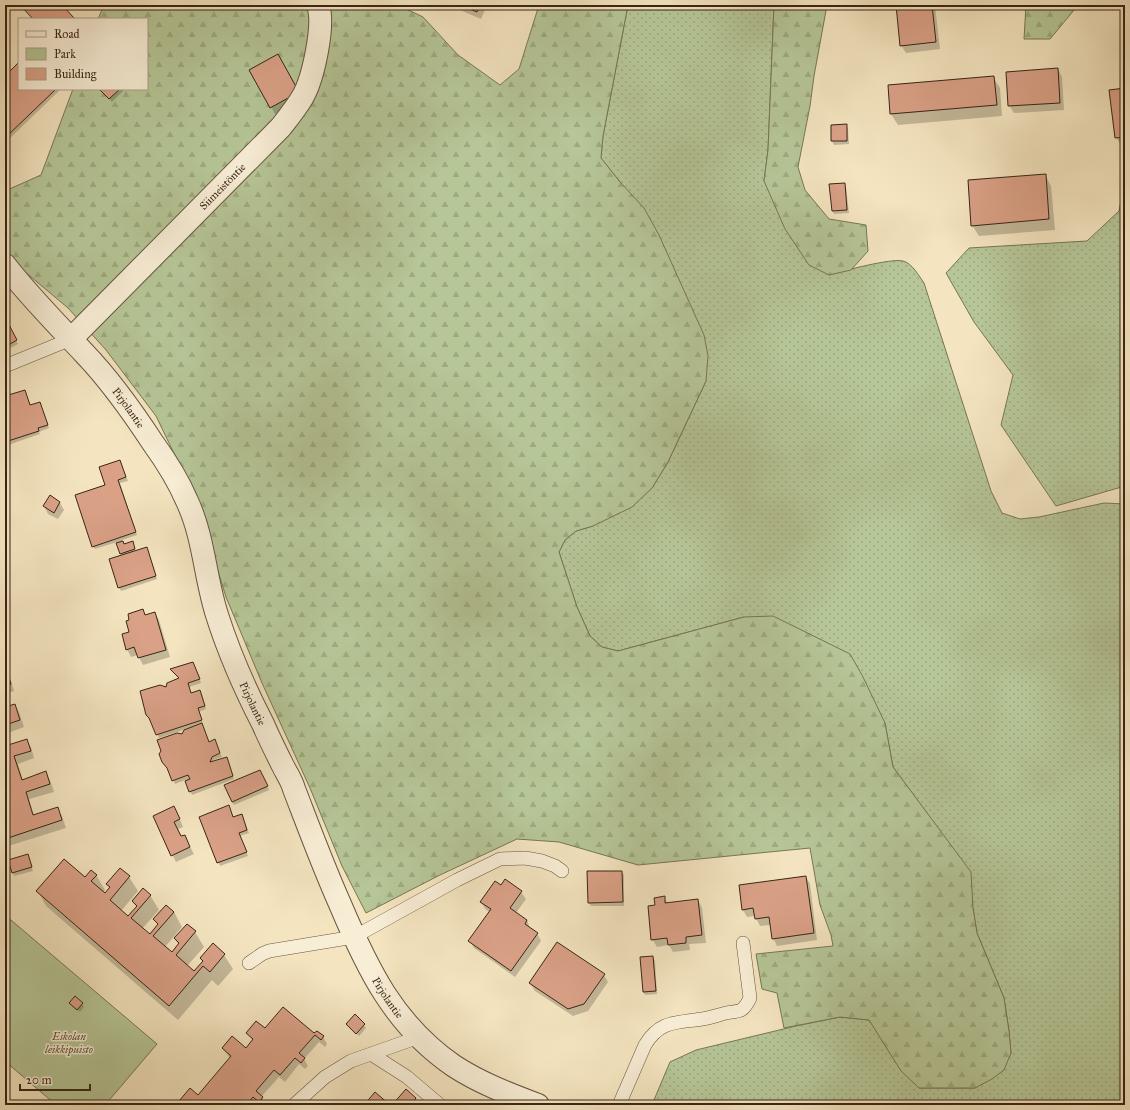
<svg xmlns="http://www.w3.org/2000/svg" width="1130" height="1110" font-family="'IM FELL Great Primer',serif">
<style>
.grass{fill:url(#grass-dots);stroke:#777656}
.forest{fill:url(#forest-firs);stroke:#777656}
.park{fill:#b6c697;stroke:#777656}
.shadow{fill:#0003}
.building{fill:#daa187;stroke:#382516}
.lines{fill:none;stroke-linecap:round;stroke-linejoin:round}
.lane-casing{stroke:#675540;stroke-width:14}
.street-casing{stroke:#675540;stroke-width:24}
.lane{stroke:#f8eed6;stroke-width:13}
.street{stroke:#f8eed6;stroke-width:22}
.labels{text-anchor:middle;stroke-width:3;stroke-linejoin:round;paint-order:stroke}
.street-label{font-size:11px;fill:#382516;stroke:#f8eed6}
.park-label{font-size:11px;font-style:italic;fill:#584d36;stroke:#f8eed6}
</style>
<defs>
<pattern id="grass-dots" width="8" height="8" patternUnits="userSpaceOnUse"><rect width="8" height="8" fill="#b6c697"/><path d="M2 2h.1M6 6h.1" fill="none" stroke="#9daa81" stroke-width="1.8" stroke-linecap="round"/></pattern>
<pattern id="forest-firs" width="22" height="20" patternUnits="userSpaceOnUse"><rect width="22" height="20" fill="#b6c697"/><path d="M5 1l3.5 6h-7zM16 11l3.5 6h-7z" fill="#9daa81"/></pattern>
</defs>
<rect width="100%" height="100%" fill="#f4e5c0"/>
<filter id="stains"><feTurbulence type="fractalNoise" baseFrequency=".005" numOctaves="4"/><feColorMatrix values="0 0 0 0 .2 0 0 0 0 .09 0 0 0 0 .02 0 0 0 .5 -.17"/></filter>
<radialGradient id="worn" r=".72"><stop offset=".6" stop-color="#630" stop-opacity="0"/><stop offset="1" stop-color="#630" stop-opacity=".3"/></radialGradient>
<path class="grass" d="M628,5h146l-6,145 -4,31 65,94c14,-4 62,-17 74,-14 9,2 16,15 21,22l67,208 11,22 18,6 19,-2 65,-14 21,1v601h-471v-5l16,-38 26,-12 100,-24 44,-9 29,3 13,19 37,49h56l36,-34 -2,-23 -5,-33 -27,-65 -4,-25 -46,-95 -34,-46 -8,-44 -141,-106 -126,34 -16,-4 -12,-11 -13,-29 -18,-55 6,-12 11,-9 17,-5 59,-38 16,-26 38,-81 -86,-199 -19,-24 2,-22z
M1125,181v305l-69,20 -55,-81 12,-50 -39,-53 -28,-49 23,-25 118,-7 32,-30z"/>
<path class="forest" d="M104,5h294l25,12 35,38 42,30 19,-16 20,-64h89l-25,131 -2,22 19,24 24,26 15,27 45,100 4,21 -2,25 -38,81 -16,26 -20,19 -39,19 -17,5 -11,9 -6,12 18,55 13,29 12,11 16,4 126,-34 29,-1 77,38 12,21 23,48 8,44 78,105 2,36 4,25 27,65 5,33 2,22 -7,17 -12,9 -17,9h-56l-18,-17 -32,-51 -29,-3 -56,11 -7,-35 -15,-4 -6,-35 77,-8 -2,-11 -11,-30 -10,-57 -172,17 -79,-23 -42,-3 -77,36 -74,38 -24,-47 -32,-78 -48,-105 -36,-86 -31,-100 -39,-81 -50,-66 -38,-42 -44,-37 -19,-21v-59l36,-16 32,-86h74v-70h-49z
M774,5h53l-13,71 -4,30 -12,61 7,23 24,29 37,6 2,26 -17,19 -22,5 -20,-10 -24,-36 -21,-48 4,-31z
M1026,5h48v5l-24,29h-26z"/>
<path class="park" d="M5,915l152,129 -52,61h-49l-51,-44z"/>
<path class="shadow" d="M448,5h39l-6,14z
M897,5h38l5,44 -34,4 -5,-8z
M1031,5h12v1l-11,1z
M19,64v25h42l-56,54v-66z
M1058,69l4,8 2,33 -50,3 -5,-8z
M251,70l51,30 -27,14z
M993,77l7,11 2,28 -104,9 -7,-11 -2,-28z
M100,89h25l-13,13z
M1125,89v59l-2,1 -7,-12z
M846,125l2,4 1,15 -15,1 -2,-4v-15z
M1045,175l6,11 4,44 -76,6 -7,-11z
M844,184l2,3 3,26 -15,1 -1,-3 -3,-26z
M5,319l13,25 -13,7z
M26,394l4,12 10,-3 9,25 -10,4 1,2 -35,12v-49z
M120,461l8,20 -8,2 17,52 -15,5 2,5 8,-3 4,10h12l9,27 -36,12 -2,-4 3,-31 -5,-14 -22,7 -2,-3 13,-61z
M50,497l10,6 4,7 -6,9 -10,-5 -4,-8z
M155,613l4,7 11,37 -27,8 -5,-10 -7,2 -4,-8 3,-16 16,-17z
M5,667l4,7 5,17 -9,3z
M195,667l6,16 -12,4 3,7 8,-3 2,3 4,15 -7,3 4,12h-2l8,19 7,1 6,13 -9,3v3l15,-2 6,18 -42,16 -7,-15 -10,4 -6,-14 -6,-8 23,-33 -27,9 -7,-17 -5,-6 20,-27 13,-9 -8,-9z
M15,705l4,7 5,15 -19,7v-26z
M26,740l5,7 3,11 -16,6 5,16 22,-7 5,7 4,12 -25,7 5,17 23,-8 5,8 4,12 -61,19v-100z
M262,774l7,16 -35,15 -2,-3z
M178,815l5,12 -5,2 4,8 2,-1 10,18 -18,8 -22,-46z
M201,818h42l6,15 -9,3 8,20 -28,10z
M29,859l4,12 -19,5 -1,-3z
M622,872l2,3v31h-33l-2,-3z
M96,875l9,15 -2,2 2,2 5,-5 -2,-5 21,-7 9,14 -17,20 7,6 9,-9 -4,-7 17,-6 9,15 -17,19 8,6 8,-10 -3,-6 19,-7 8,15 -17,20 7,6 7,-8 -4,-6 12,-14 8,7 9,15 -17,19 7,6 9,-10 -2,-4 23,-3 9,14 -15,17 -6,-6 -34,40 -132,-114 -8,-15z
M806,877l4,7 7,56 -40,6 -4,-8 -2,-13 -11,1 -5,-10 -8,1 -4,-7z
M505,881l16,11 5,7 -10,14 11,7 3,9 7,4 4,8 -26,36 -41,-29 -4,-7 20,-29 -4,-2 -5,-8 20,-15z
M664,897l4,7 30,-4 4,8 4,35 -17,1 1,6 -17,2 -4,-7 -12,2 -5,-8 4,-33z
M653,958l2,3 2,33 -12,1 -2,-4z
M604,975l4,7 -20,29 -15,5 -38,-25 -5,-8z
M70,1003l12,1 2,3 -4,5z
M355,1016l11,12 -7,8 -12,-12z
M265,1029l49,6 3,-3 6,5 4,7 -2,3 -6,-5 -15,17 4,7 -3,3 -6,-5 -14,18 -6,-5 -18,20 6,8h-7l-2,-2 -2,2h-73l-3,-4 18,-5 32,-38 -7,-9h23l7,-8 -6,-8z
M406,1090l10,9 2,3 -3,3h-22z"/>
<path class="building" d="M20,5h42l13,14h-42z
M460,5h20l-3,7z
M896,5h36l4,37 -36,4z
M278,54l21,38 -29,16 -21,-38z
M19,62v27h37l-51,49v-62z
M1058,68l2,35 -52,3 -2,-34z
M994,76l3,29 -107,9 -2,-29z
M1125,88v49l-10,1 -6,-48z
M99,89h21l-11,10z
M847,124v17h-16v-16z
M1046,174l3,45 -78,7 -3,-46z
M845,183l2,27 -15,1 -3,-27z
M5,317l12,23 -12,7z
M25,390l5,15 10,-3 8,23 -10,3 1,3 -34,11v-46z
M120,460l6,17 -8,3 18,52 -44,15 -17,-52 30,-10 -6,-18z
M50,495l10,7 -6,11 -11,-7z
M123,541l1,3 9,-3 2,8 -15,5 -4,-11z
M147,547l9,29 -38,12 -9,-29z
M143,609l2,6 10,-3 11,38 -28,8 -4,-11 -8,3 -4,-16 7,-2 -3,-11 3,-1 -1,-6z
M193,662l7,17 -12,4 3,10 9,-3 5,16 -7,2 4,12 -46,15 -7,-17 -3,-3 -6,-24 20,-6 6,2 1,-4 12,-5 -9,-9z
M5,665l6,19 -6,2z
M15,704l5,16 -15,5v-18z
M202,723l7,19 6,-3 5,14 -8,4 -2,5 17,-5 6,19 -44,16 -4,-11 5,-2 -2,-4 -16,6 -5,-13 -5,-6 -3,-8 2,-3 -4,-11 20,-7 5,1 2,-4z
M27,739l4,12 -17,5 8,24 24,-9 4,13 -24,8 7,23 25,-8 4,13 -57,19v-93z
M260,770l8,16 -36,16 -8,-17z
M229,805l4,12 9,-3 5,16 -8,3 8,19 -30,11 -18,-46z
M174,806l6,13 -6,3 7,14 4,-1 5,12 -19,9 -18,-40z
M28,854l4,13 -20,6 -4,-13z
M64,859l21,18 6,-7 6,5 -6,6 14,12 5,-6 -4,-3 14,-16 10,8 -20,24 18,16 9,-10 -5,-5 11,-13 8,7 -20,23 19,16 8,-10 -5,-5 13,-14 8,7 -21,24 19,16 7,-9 -5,-5 13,-14 9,7 -20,24 18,16 9,-10 -3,-3 13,-15 12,11 -15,18 -7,-6 -34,40 -133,-115z
M587,871h35l1,31 -35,1z
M806,876l8,57 -42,6 -3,-22 -14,2 -2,-11 -11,2 -3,-25z
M505,879l17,12 -12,17 17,12 -2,4 13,9 -27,38 -43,-30 23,-32 -11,-7 15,-21 6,4z
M665,896v7l33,-4 4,36 -16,2v6l-18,2 -1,-7 -16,2 -3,-34 7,-1 -1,-7z
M557,942l48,32 -21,30 -16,5 -39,-26z
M653,956l3,35 -13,1 -3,-35z
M75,996l8,7 -6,7 -8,-7z
M283,1007l31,26 3,-2 7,5 -3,4 -6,-5 -16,18 6,5 -4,5 -6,-5 -15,17 -6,-5 -18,21 7,6 -4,5 -6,-5 -7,8h-62l-5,-4 11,-13 8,7 33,-39 -9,-8 10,-12 14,12 7,-9 -7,-6 10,-12 9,7z
M355,1014l10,10 -9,10 -10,-10z
M406,1089l10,9 -5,7h-19z
M375,1092l15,13h-26z"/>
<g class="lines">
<g class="lane-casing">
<path id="lane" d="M5,366l66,-27
M249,963l13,-9 7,-3 85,-14 103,-57 43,-21 25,-1 17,3 13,5 7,5
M371,1054l36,23 33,28
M294,1105l31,-28 26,-16 68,-24
M619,1105l26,-60c15,-25 32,-22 57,-26 8,-1 16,-4 24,-6 4,-1 11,-1 15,-3 5,-3 7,-8 9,-12l-7,-55"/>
</g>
<g class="street-casing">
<g id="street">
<path id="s1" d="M5,265c24,31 52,59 79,88 26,27 48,58 69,90 13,18 25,37 34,58 17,36 18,77 30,114 12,38 28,74 46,109 6,14 13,28 20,42 4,8 9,15 11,23 15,39 29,77 46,115 27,64 54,121 114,162 26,17 55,28 84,39"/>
<path id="s2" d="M71,339l210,-212c7,-9 15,-19 21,-29 11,-18 23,-73 16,-93"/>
</g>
</g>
<use href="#lane" class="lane"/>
<use href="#street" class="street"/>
</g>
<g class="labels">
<g class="street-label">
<text dy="4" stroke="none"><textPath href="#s2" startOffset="215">Siimeistöntie</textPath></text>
<text dy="4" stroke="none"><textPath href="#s1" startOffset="189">Pirjolantie</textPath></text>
<text dy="4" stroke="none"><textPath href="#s1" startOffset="513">Pirjolantie</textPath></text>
<text dy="4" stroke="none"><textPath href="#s1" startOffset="837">Pirjolantie</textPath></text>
</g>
<g class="park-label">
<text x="69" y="1040">Eskolan<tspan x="69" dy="13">leikkipuisto</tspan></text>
</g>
</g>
<rect width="1130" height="1110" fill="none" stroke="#f4e5c0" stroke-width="20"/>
<rect x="6" y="6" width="1118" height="1098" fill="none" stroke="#382516" stroke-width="2"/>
<rect x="10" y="10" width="1110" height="1090" fill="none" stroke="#382516"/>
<rect x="18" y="18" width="130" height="72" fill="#f8eed6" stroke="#ab9e89"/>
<rect x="26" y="31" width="20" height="6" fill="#f8eed6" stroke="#ab9e89"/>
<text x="54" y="38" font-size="12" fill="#382516">Road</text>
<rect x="26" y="48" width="20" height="12" fill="#b6c697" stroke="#ab9e89"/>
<text x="54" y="58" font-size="12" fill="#382516">Park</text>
<rect x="26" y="68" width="20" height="12" fill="#daa187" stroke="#ab9e89"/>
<text x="54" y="78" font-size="12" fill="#382516">Building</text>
<path d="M20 1084v6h70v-6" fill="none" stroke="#382516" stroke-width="2"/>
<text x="26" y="1084" font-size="12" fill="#382516" stroke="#f8eed6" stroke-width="3" paint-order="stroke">20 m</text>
<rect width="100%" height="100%" filter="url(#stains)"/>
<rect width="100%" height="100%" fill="url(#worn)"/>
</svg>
